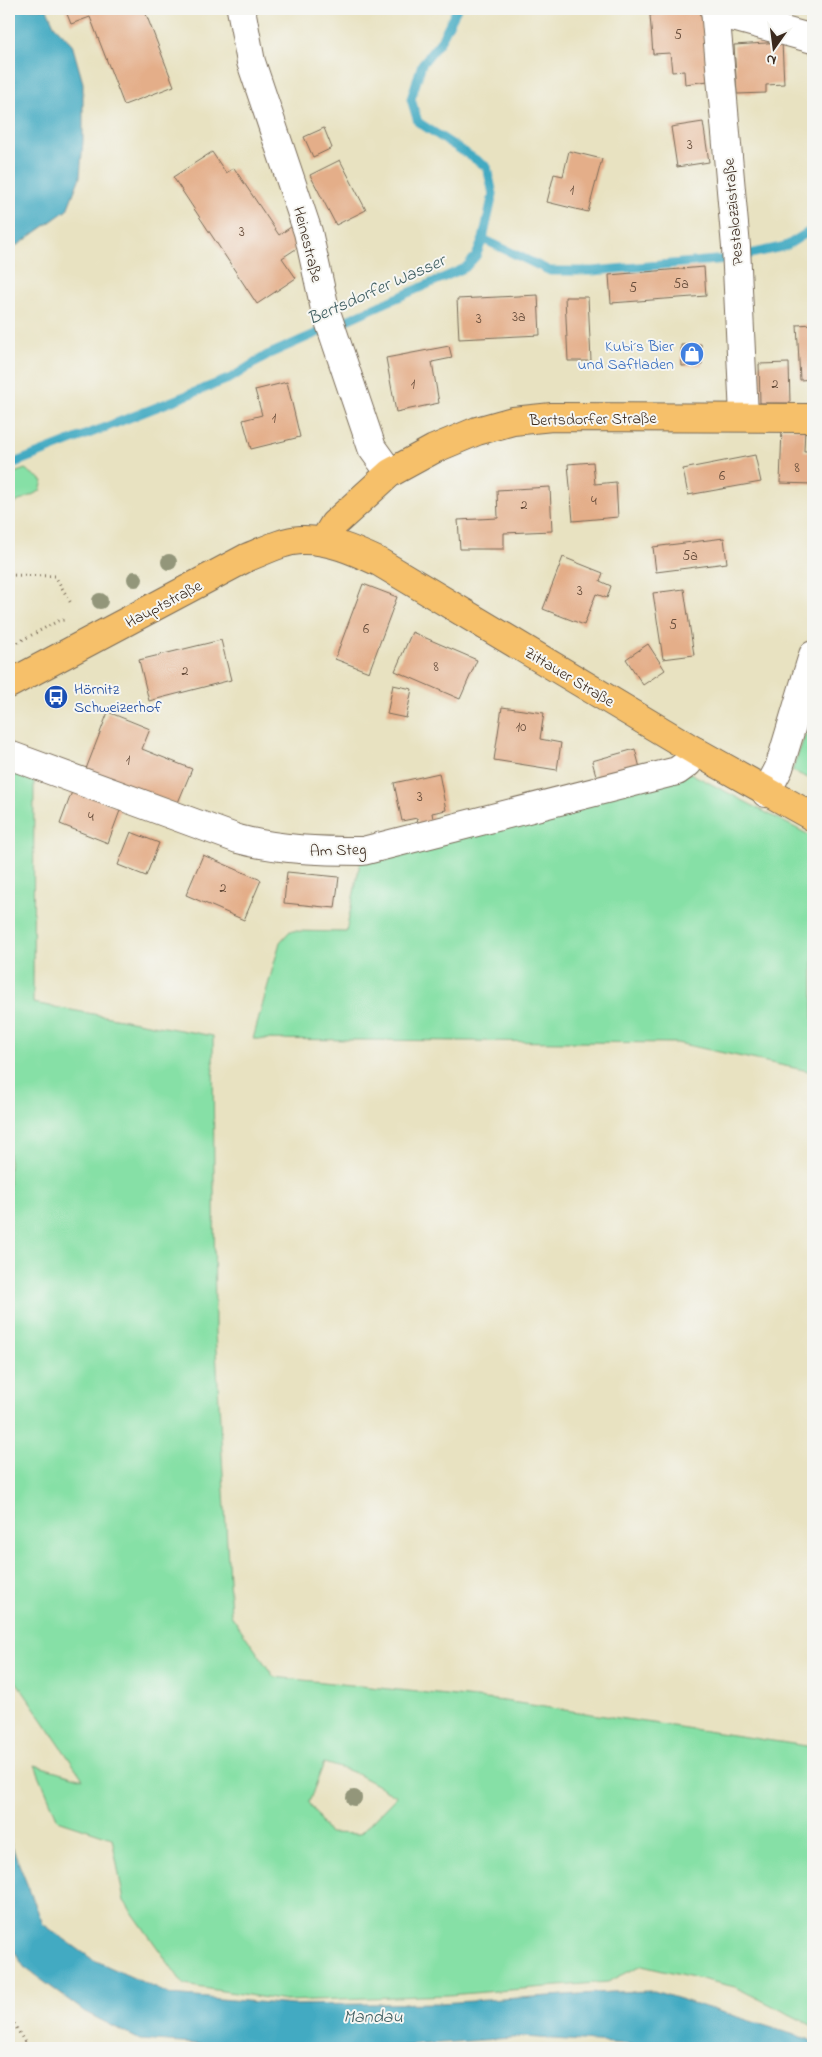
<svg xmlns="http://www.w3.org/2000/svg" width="822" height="2057" font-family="'Indie Flower',sans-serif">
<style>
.green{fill:#86e0a6;stroke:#608562;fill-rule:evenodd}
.water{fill:#42aac2;stroke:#3e6a70}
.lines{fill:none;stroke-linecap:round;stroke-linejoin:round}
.stream{stroke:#42aac2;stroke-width:9}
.building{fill:#e4ae89}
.minor-casing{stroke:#786a57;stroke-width:30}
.major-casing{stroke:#786a57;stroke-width:30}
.path{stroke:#786a57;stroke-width:3;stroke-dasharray:1 4;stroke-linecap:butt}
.minor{stroke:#fff;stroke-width:28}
.major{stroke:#f6c06b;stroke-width:28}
.tree{fill:#93967a}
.labels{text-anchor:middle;stroke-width:4;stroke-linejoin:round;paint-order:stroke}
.number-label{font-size:14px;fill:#654b39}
.street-label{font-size:16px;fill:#3b2a1e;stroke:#f6f6f2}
.shop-label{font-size:16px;fill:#366cbe;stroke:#f6f6f2;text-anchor:end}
.transit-label{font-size:16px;fill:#164399;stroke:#f6f6f2;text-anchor:start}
.water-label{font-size:18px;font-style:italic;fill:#3e5d60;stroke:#f6f6f2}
</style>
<rect width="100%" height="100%" fill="#f6f6f2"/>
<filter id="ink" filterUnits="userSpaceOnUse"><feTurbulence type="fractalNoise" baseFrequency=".02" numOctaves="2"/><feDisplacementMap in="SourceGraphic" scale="10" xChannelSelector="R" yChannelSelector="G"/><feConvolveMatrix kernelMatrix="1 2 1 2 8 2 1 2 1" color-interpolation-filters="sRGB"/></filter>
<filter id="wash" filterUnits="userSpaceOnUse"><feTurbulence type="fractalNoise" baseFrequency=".0096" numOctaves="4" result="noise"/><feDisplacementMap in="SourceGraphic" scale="20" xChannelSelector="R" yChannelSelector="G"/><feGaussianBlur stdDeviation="1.12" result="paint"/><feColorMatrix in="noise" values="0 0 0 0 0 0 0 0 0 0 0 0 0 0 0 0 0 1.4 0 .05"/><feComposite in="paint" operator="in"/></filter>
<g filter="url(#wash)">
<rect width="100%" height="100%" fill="#e8e2c1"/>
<path class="green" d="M25,469l18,12 -3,10 -31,15v-31z
M813,714v66l-21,-9z
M9,762l25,9 -1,232 180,33 2,296 16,283 43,62 230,24 309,46v279l-78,-39 -93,-22 -34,17 -160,13 -162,6 -102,-16 -60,-84 -12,-63 -54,-18 -23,-55 48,14 -74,-108zM324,1763l29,9 44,24 -37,38 -32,-1 -19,-31z
M690,773l123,64v235l-136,-29 -424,-4 27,-97 10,-11 56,1 15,-74z"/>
<path class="water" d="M9,9h38l7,16 18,19 11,39v58l-3,36 -13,33 -49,35h-9z
M9,1839l34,85 49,35 79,36 122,10 147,-2 172,-11 42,-1 154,48 5,3v6h-158l-15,-3 -116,-8 -150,11h-123l-111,-8 -55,-28 -61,-45 -15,-25z"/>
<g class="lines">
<path class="stream" d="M483,239l67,32h43l134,-12
M750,254l36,-8 27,-17
M9,465l222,-87 36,-23 198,-87 11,-12 7,-17 10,-45 -6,-27 -69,-45 -7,-23 11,-35 18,-22 17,-33"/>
</g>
<g id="blocks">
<path class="building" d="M65,9h79l30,77 -50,19 -34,-88 -19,7z
M667,9h35l6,72 -23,3 -1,-13 -12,1 -2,-19 -17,1 -3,-39 18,-2z
M782,42l2,42 -18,1v8l-29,1 -3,-49z
M703,122l6,40 -32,5 -6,-40z
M324,128l8,20 -19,9 -9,-20z
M569,151l33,8 -14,53 -41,-10 7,-28 9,2z
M212,152l14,21 8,-5 45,67 12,-8 11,18 -20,13 14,20 -39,26 -84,-127z
M340,160l26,50 -30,15 -26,-50z
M704,267l2,29 -95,7 -2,-28z
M538,295l2,40 -81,4 -2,-40z
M565,297h23l3,64h-23z
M813,324v55l-13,1 -3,-55z
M701,344l1,21 -20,1 -1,-21z
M449,346l3,12 -20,4 7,41 -43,9 -10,-54z
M789,363l1,40h-30l-1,-39z
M287,382l13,55 -49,12 -8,-29 19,-5 -7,-25z
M782,428l23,1 -1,22h9v33l-33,-1z
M755,455l6,27 -73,13 -5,-26z
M593,462l2,22 21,-2 2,35 -45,4 -5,-57z
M550,487l2,44 -48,2v16h-44l-2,-29 40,-2 -1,-28z
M724,538l3,25 -71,9 -3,-25z
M563,557l40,16 -3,8 11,5 -4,12 -11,-4 -12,31 -41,-16z
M363,584l34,13 -28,75 -34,-13z
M684,589l10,66 -31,4 -10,-66z
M412,632l65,28 -17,39 -65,-28z
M221,640l10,40 -82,21 -10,-41z
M648,644l17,26 -22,15 -17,-26z
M393,685l19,4 -6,29 -19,-4z
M502,707l42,6 -4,26 21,4 -4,27 -63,-10z
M108,712l42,17 -8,20 50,20 -15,36 -91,-36z
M635,749l5,19 -43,11 -5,-18z
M439,773l7,37 -14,3 2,11 -15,3 -2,-9 -15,3 -8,-38z
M73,789l48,19 -13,35 -48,-19z
M131,832l28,11 -13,33 -28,-11z
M203,855l58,25 -17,40 -58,-25z
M287,872l52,5 -4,31 -51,-5z"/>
</g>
</g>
<g filter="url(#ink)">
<use href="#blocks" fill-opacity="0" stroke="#786a57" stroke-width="1"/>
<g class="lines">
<g class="minor-casing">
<path id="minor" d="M241,9l10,53 57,170 17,77 47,139 18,25
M715,9l21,238 8,169
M715,12l98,27
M9,755l229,84c41,11 83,12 125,12l314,-80 11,-8 7,-12
M766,793l13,-25 34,-113"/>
</g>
<g class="major-casing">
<path id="major" d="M323,542l11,-18 56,-51 44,-24 43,-18 36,-10 39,-4 261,1
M9,684l237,-126c18,-7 36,-17 55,-18 28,-1 54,11 78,22l316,189 118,66"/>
</g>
<path class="path" d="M9,575l46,1 17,29
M9,647l49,-26 6,-1
M9,2015l19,33"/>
<use href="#minor" class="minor"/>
<use href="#major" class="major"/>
</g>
<g class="tree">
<circle cx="169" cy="562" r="8"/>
<circle cx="135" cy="579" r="8"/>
<circle cx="100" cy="601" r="8"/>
<circle cx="354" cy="1798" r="8"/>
</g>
</g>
<defs>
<g id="shop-disc" transform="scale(1.25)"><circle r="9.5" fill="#3f7fe0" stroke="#f6f6f2"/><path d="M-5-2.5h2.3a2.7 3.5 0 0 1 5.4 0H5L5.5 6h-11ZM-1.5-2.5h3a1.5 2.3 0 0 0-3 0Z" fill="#fff"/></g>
<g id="bus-disc" transform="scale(1.25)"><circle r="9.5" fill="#1a4fb4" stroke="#f6f6f2"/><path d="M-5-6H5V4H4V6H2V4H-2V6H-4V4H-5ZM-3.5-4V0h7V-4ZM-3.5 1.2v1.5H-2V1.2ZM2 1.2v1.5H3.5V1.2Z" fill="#fff"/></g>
</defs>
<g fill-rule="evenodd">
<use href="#shop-disc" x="692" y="354"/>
<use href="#bus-disc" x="56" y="697"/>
</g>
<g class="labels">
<g class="number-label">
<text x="678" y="39">5</text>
<text x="690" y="149">3</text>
<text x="572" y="194">1</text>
<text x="242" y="236">3</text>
<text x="681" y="288">5a</text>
<text x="633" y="292">5</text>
<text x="519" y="321">3a</text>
<text x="479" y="323">3</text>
<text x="413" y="388">1</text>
<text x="775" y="388">2</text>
<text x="274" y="422">1</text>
<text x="797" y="472">8</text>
<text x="722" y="480">6</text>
<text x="594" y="505">4</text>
<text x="524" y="509">2</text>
<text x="690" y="560">5a</text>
<text x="580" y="595">3</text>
<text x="673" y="629">5</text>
<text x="366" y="633">6</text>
<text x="436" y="671">8</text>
<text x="185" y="675">2</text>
<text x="521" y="731">10</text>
<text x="128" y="764">1</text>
<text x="420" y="801">3</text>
<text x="91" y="821">4</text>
<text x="223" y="892">2</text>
</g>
<g class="street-label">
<text transform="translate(732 212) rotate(-95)" y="6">Pestalozzistraße</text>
<text transform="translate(309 244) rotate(76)" y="6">Heinestraße</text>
<text transform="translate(593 418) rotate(-1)" y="6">Bertsdorfer Straße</text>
<text transform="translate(163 603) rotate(-28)" y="6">Hauptstraße</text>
<text transform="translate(570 676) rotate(31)" y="6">Zittauer Straße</text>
<text transform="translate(338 849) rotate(-2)" y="6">Am Steg</text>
</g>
<g class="shop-label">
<text x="674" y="351">Kubi´s Bier<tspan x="674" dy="18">und Saftladen</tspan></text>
</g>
<g class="transit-label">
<text x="74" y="694">Hörnitz<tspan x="74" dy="18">Schweizerhof</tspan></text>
</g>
<g class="water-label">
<text transform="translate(376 289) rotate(-24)" y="6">Bertsdorfer Wasser</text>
<text x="373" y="2022">Mandau</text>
</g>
</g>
<rect width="822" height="2057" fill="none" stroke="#f6f6f2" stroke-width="30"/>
<g transform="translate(774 48) rotate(194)" stroke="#f6f6f2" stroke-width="4" paint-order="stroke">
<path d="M0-4L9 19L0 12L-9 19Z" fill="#3b2a1e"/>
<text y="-8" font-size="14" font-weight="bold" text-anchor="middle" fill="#3b2a1e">N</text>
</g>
</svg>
